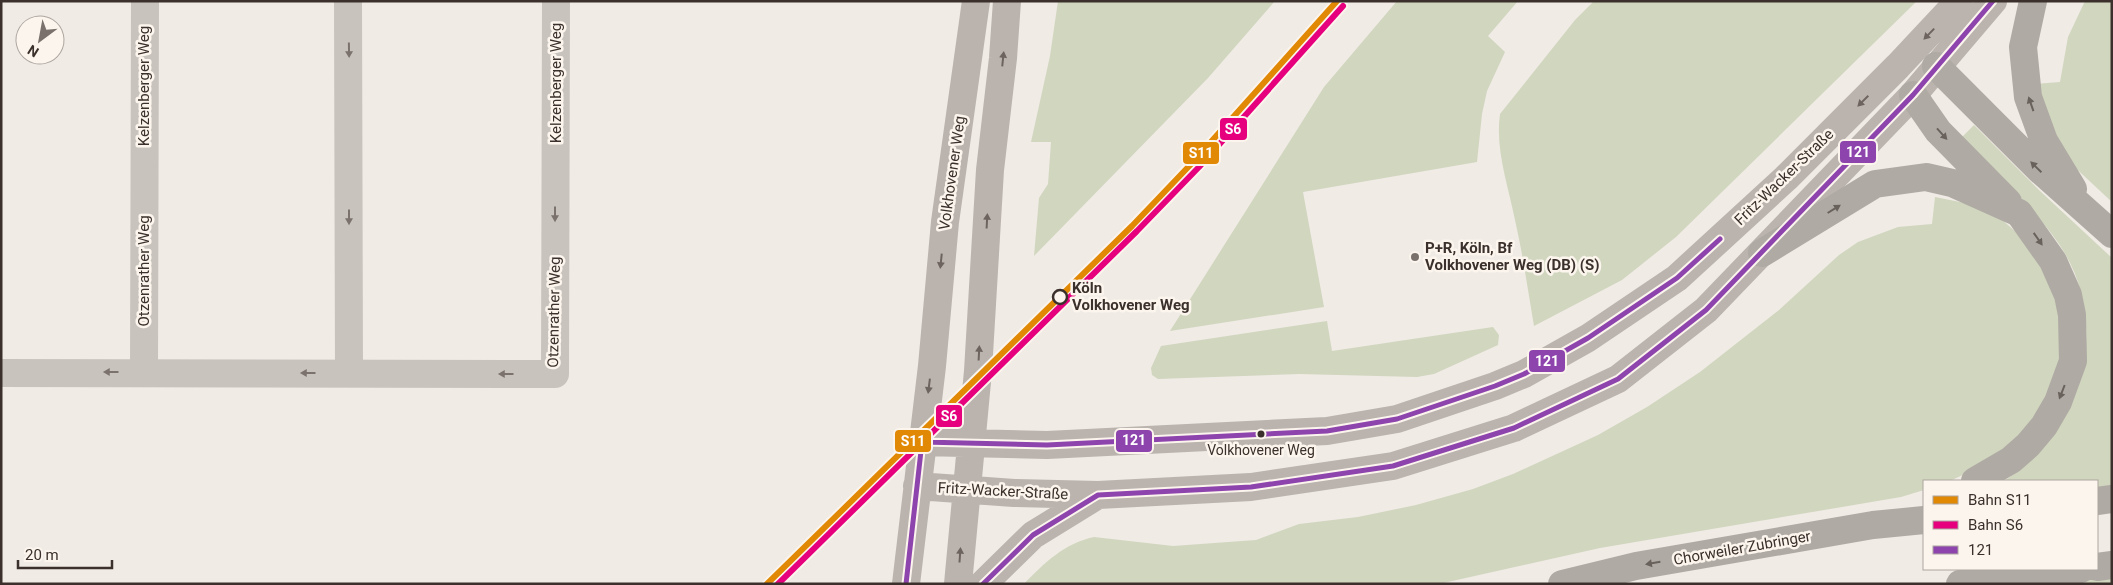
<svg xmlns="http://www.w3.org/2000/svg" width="2113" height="585" font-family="Roboto,sans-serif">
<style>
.green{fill:#d1d6bf}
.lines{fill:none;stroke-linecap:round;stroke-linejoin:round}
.street{stroke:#c9c3be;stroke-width:28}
.secondary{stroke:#bab3ae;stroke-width:28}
.highway{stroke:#afaaa4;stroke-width:28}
.bus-1-casing{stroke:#fbf5ee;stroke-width:9}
.bus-1{stroke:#8e44ad;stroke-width:5}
.rail-1-casing{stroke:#fbf5ee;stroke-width:10}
.rail-2-casing{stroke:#fbf5ee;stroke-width:10}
.rail-1{stroke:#e18804;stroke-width:6}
.rail-2{stroke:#e6007e;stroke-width:6}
.oneway{fill:#6e645f}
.oneway2{fill:#7b726d}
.oneway3{fill:#69615b}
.poi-dot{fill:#7a716c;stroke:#fbf5ee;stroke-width:2}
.stop-dot{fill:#fbf5ee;stroke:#3b302b;stroke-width:2.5}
.bus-dot{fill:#3b302b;stroke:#fbf5ee;stroke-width:2}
.labels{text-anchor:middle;stroke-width:5;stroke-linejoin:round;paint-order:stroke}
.bus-label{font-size:14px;fill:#3b302b;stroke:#fbf5ee}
.street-label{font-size:15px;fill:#3b302b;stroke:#fbf5ee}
.poi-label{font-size:15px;font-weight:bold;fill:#3b302b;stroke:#fbf5ee;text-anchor:start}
.stop-label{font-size:15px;font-weight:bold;fill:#3b302b;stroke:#fbf5ee;text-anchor:start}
.line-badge{stroke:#fbf5ee;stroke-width:2}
.badge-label{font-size:14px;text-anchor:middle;font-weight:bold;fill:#fff}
</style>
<rect width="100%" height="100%" fill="#f0ebe5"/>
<path class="green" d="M1058,1h217l-67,77 -174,178 5,-58 9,-14 3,-42h-20l19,-86z
M1397,1h121l-30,35 17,16 -18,39 -5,23 -5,48 -174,30 21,115 -154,24 154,-244z
M1594,1h323l-241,236 -54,43 -88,46c-6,-35 -11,-71 -19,-106 -7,-35 -20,-71 -15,-106l75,-94z
M2085,1h27v201l-44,-41 -11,-14 -22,-63 25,-2 8,-45z
M1974,125l66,66 72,67v229l-15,2v-8h-93c79,-49 109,-158 55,-237 -27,-39 -65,-72 -99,-105z
M1935,197l35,7 30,14 24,21 33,55 4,62 -5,26 -32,53 -53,36 -21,10h-26v9l-23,7 -301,51 -161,36h-415c20,-21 41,-41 70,-47l79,9 83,-6 43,-16 59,-7 58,-12 57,-16 40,-15 85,-39 49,-28 53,-35 79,-62 60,-55 19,-13 40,-15 34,-3z
M1327,321l5,30 161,-24 6,8 -1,10 -64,29 -17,3 -118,-3 -141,5 -6,-4 -1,-7 10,-22z
M2112,577v7h-52z"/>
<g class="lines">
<path class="street" d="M348,1l1,372
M144,372l1,-371
M1,373l554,1 1,-373"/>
<path class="secondary" d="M922,442l125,3 280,-14 70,-12 98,-33 29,-12 64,-36 89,-60 109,-100 112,-112 61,-65
M917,486l97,7 84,2 153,-8 142,-21 121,-38 104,-49 88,-69 207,-215 80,-94
M906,584l26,-218 13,-144 31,-221
M958,584l20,-213 12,-201 13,-112 4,-57
M983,584l50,-49 65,-40"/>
<path class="highway" d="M2033,1l-10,46 5,50 16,44 29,48
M1936,66l104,104 72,64
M1913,95l25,36 70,71
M1762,253l113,-69 51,-7 26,6 67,30 34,48 15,34 4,20 1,46 -15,41 -14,24 -16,19 -17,15 -36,21
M2097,501l15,-2
M2097,567l15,-2
M1562,584l74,-18 237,-41 51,-5
M1960,584l121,-15"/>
<g class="bus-1-casing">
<path id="bus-1" d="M922,442l125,3 280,-14 70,-12 98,-33 29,-12 64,-36 89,-60 43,-39
M906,584l16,-142
M983,584l50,-49 65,-40 153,-8 142,-21 121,-38 104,-49 88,-69 207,-215 80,-94"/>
</g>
<use href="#bus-1" class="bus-1"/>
<g class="rail-1-casing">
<path id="rail-1" d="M767,584l365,-358 61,-64 144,-161"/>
</g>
<g class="rail-2-casing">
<path id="rail-2" d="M778,584l359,-353 62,-64 144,-161"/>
</g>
<use href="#rail-1" class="rail-1"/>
<use href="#rail-2" class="rail-2"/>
</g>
<defs><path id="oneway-solid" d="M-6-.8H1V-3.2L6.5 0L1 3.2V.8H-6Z" transform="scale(1.25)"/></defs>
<g class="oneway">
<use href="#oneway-solid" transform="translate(1929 34) rotate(134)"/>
<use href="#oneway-solid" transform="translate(1003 59) rotate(-84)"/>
<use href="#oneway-solid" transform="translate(1863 101) rotate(135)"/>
<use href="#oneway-solid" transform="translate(987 221) rotate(-87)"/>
<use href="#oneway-solid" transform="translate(941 261) rotate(96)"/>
<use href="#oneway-solid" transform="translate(979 353) rotate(-87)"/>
<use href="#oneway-solid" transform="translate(929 386) rotate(97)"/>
<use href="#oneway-solid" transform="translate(960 555) rotate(-86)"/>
</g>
<g class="oneway2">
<use href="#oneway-solid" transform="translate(349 50) rotate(89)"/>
<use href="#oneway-solid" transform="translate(555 214) rotate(90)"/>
<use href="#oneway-solid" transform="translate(349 217) rotate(90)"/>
<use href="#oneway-solid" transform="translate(111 372) rotate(180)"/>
<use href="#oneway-solid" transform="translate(308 373) rotate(-180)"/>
<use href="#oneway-solid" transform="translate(506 374) rotate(-180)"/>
</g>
<g class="oneway3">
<use href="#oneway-solid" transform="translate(2031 104) rotate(-109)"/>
<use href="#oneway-solid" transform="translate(1942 134) rotate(48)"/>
<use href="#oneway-solid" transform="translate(2036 167) rotate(-136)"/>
<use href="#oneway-solid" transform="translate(1834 209) rotate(-32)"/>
<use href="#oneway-solid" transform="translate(2038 239) rotate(55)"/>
<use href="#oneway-solid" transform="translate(2062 392) rotate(111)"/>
<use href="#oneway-solid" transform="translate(1653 563) rotate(170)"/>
</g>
<circle class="poi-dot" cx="1415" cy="257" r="5"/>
<circle class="stop-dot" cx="1060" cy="297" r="7"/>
<circle class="bus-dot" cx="1261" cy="434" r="4.5"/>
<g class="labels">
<g class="bus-label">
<text x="1261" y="455">Volkhovener Weg</text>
</g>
<g class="street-label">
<text transform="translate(556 83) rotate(-90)" y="5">Kelzenberger Weg</text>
<text transform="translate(144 86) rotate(-90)" y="5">Kelzenberger Weg</text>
<text transform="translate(952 173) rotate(-82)" y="5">Volkhovener Weg</text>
<text transform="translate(1784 177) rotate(-44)" y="5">Fritz-Wacker-Straße</text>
<text transform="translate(144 271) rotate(-90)" y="5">Otzenrather Weg</text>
<text transform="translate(554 312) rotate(-89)" y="5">Otzenrather Weg</text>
<text transform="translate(1003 491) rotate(3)" y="5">Fritz-Wacker-Straße</text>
<text transform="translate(1742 548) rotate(-10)" y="5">Chorweiler Zubringer</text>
</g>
<g class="poi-label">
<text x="1425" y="253">P+R, Köln, Bf<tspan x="1425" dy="17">Volkhovener Weg (DB) (S)</tspan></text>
</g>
<g class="stop-label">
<text x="1072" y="293">Köln<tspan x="1072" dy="17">Volkhovener Weg</tspan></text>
</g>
</g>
<g class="line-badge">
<rect x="1219" y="117" width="29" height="24" rx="5" fill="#e6007e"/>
<rect x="1839" y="140" width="38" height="24" rx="5" fill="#8e44ad"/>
<rect x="1182" y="141" width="38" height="24" rx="5" fill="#e18804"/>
<rect x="1528" y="349" width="38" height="24" rx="5" fill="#8e44ad"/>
<rect x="935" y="404" width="28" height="24" rx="5" fill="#e6007e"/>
<rect x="1115" y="429" width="38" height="24" rx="5" fill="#8e44ad"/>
<rect x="894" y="429" width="38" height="24" rx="5" fill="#e18804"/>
</g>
<g class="badge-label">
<text x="1233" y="134">S6</text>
<text x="1858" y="157">121</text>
<text x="1201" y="158">S11</text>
<text x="1547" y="366">121</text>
<text x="949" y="421">S6</text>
<text x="1134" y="445">121</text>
<text x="913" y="446">S11</text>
</g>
<rect width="2113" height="585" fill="none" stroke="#3b302b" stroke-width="5"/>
<rect x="1923" y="480" width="175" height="90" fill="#fbf5ee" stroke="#aea6a0"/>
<rect x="1933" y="496" width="25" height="8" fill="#e18804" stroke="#aea6a0"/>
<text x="1968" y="505" font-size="15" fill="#3b302b">Bahn S11</text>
<rect x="1933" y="521" width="25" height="8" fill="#e6007e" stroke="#aea6a0"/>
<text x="1968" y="530" font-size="15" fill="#3b302b">Bahn S6</text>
<rect x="1933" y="546" width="25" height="8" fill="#8e44ad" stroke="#aea6a0"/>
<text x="1968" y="555" font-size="15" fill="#3b302b">121</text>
<g transform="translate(40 40) rotate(212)"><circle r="24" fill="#fbf5ee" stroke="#aea6a0"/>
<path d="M0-4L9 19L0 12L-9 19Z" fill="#7a716c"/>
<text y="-8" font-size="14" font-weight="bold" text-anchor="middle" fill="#3b302b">N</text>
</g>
<path d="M18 560v8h94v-8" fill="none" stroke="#3b302b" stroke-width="2.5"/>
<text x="25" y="560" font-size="15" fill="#3b302b" stroke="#fbf5ee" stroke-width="4" paint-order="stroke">20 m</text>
</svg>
